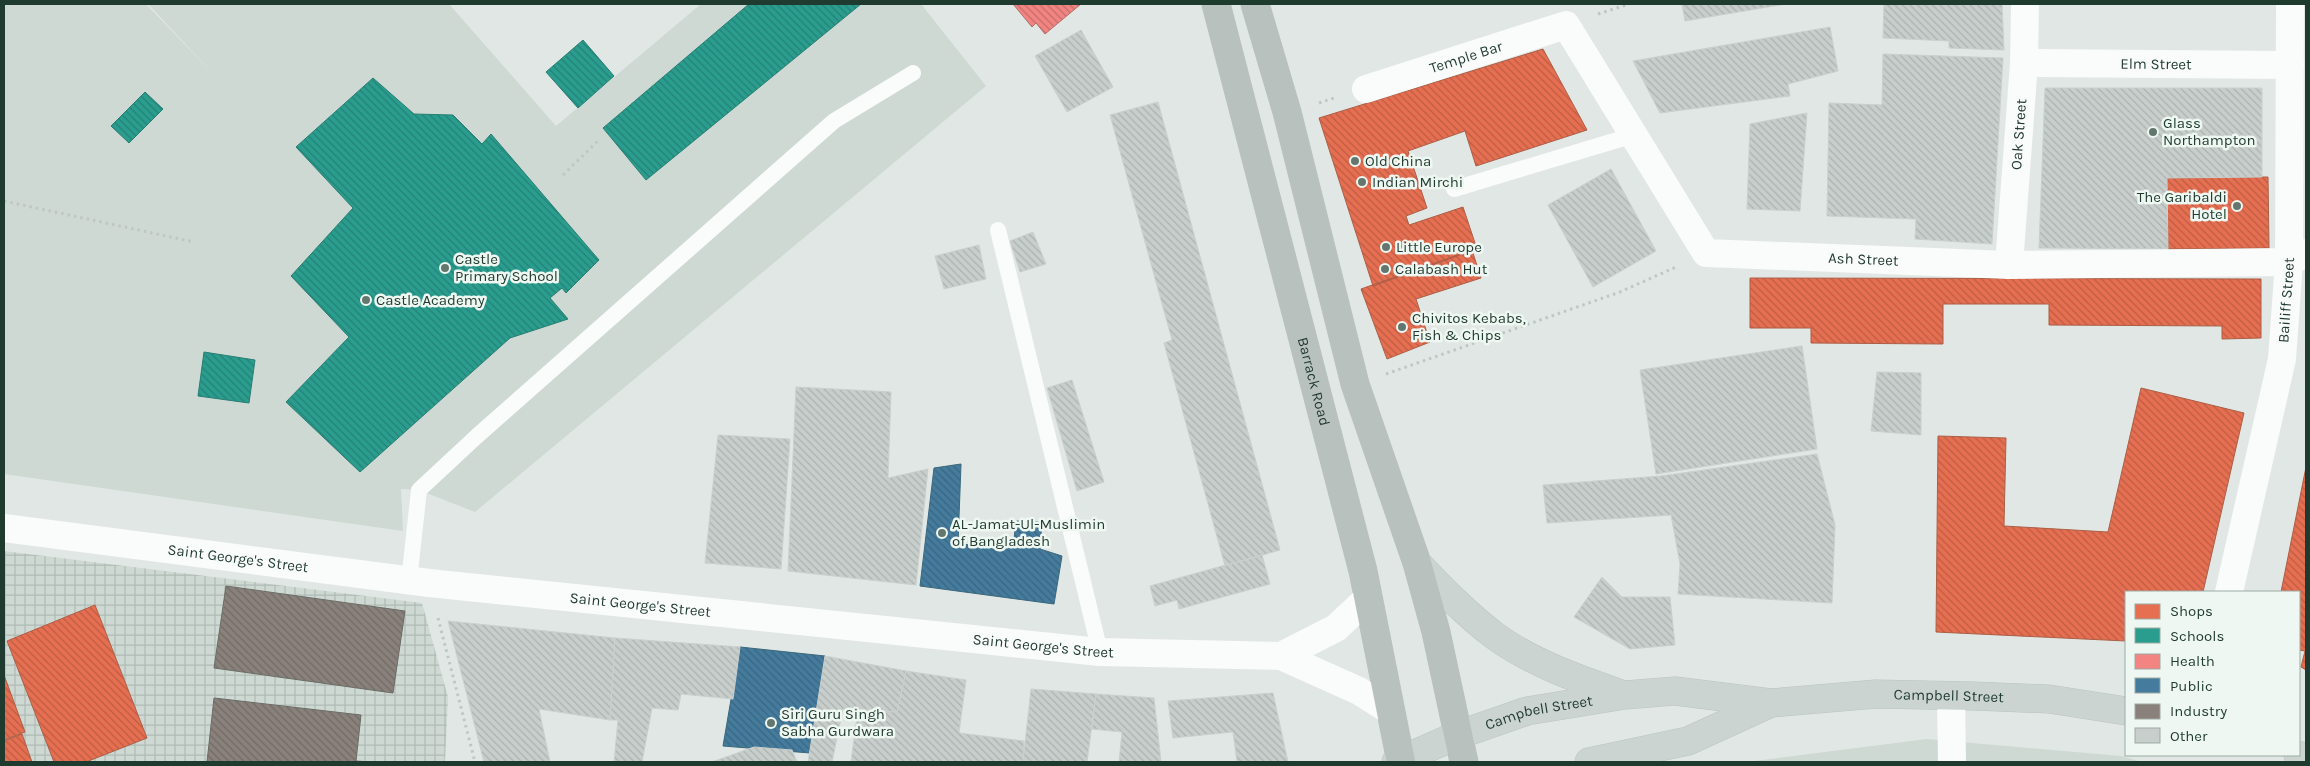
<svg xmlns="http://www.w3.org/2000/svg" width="2310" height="766" font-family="Karla,sans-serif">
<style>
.built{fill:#ced9d3}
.industrial{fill:url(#industrial-grid)}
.shops{fill:url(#shops-back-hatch);stroke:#ab5f47}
.schools{fill:url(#schools-back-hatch);stroke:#277f72}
.health{fill:url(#health-back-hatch);stroke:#b36e69}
.public{fill:url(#public-back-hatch);stroke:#3a687c}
.industry{fill:url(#industry-back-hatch);stroke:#6a6c65}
.building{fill:url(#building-back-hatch);stroke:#cad0cd}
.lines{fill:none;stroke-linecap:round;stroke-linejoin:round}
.primary-casing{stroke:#bbc4c0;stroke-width:29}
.highway-casing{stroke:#bbc4c0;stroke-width:29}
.path{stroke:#bfc7c4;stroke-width:3;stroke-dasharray:2.5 4;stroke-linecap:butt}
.lane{stroke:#fafbfb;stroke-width:16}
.street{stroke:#fafbfb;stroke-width:28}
.primary{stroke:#ccd4d1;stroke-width:28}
.highway{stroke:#b9c1be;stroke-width:28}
.poi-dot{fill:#63776e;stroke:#eef7f1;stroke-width:2}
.labels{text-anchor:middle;stroke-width:5;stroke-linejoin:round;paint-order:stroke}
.street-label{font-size:15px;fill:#1f3a2f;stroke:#eef7f1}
.poi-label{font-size:15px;fill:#1f3a2f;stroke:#eef7f1;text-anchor:start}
</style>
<defs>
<pattern id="industrial-grid" width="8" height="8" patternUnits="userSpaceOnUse" patternTransform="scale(1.25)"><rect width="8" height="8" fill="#ced9d3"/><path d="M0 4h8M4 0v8" fill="none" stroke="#b0bbb5"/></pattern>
<pattern id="shops-back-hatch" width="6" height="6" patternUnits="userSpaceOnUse" patternTransform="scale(1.25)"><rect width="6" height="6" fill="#e76f51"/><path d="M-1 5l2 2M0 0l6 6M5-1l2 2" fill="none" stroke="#bb5c44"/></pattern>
<pattern id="schools-back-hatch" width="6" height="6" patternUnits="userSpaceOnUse" patternTransform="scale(1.25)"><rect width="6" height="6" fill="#2a9d8f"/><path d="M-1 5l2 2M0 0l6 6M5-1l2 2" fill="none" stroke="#238175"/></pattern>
<pattern id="health-back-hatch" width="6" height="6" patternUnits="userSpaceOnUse" patternTransform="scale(1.25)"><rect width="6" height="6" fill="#f28482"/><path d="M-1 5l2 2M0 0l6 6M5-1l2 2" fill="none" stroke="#c36d6b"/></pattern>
<pattern id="public-back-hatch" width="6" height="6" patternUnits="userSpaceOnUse" patternTransform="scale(1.25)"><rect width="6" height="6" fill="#457b9d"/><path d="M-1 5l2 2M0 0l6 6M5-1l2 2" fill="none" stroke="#396680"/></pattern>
<pattern id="industry-back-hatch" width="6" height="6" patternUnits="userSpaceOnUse" patternTransform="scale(1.25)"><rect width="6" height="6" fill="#8a817c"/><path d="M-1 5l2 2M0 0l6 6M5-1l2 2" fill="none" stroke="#706b66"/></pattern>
<pattern id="building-back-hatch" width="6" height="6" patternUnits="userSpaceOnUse" patternTransform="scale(1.25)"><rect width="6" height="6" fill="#c8cecb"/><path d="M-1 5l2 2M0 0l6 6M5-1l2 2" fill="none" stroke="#abb2af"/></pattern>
</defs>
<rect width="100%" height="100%" fill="#e1e7e4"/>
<path class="built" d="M4,4h142l72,75 -70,-75h301l107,122 145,-122h220l65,82 -511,426 -56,-22 -18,-1 2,42 -399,-57z
M1927,739l194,17 21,6h-395z"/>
<path class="industrial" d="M4,551l418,52 26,94 -3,65h-441z"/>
<path class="shops" d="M1543,49l44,81 -111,36 -11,-35 -57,20 19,57 -21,8 3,9 54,-18 14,42 -104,37 -54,-168z
M2262,177h6l1,71 -101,1 -1,-71z
M1472,250l9,28 -65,21 14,43 -43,17 -26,-70z
M1750,278l511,1v59l-39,1v-13l-173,-1v-21h-106v40l-132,-1v-15h-61z
M2141,388l103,25 -41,179h-77v49l-190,-9 2,-196 68,2 -2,88 104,6z
M2306,467v203l-5,-3 4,-16 -6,-1v-58h-18z
M95,605l52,133 -61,24h-32l-47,-121z
M4,675l21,57 -21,8z
M22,734l10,28h-28v-21z"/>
<path class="schools" d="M749,4h112l-215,176 -43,-52z
M583,40l31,36 -36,32 -32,-36z
M373,78l41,36 39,1 29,29 9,-10 108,126 -33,33 -4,-5 -12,10 18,21 -58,19 -150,134 -74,-70 63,-65 -58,-61 62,-68 -57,-61z
M145,92l18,17 -34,34 -18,-17z
M204,352l51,8 -6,43 -51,-7z"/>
<path class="health" d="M1013,4h68l-36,30 -9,-11 -4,4z"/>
<path class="public" d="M961,464l-3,80 55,4 3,-27 26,1 -2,27 22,7 -8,48 -134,-18 14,-118z
M740,647l85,9 -15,97 -87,-7z"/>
<path class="industry" d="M226,586l179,25 -12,82 -179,-25z
M214,698l147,17 -5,46 15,1h-164z"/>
<path class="building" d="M1682,4h104l-101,17z
M1884,4h118l2,46 -55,-2v-7l-66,-3z
M1830,27l8,44 -50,13 2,12 -130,17 -27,-52z
M1081,30l32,57 -46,25 -32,-56z
M1883,54l120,4 -11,186 -77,-5 1,-20 -89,-3 2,-113 53,2z
M2045,88h217v89l-95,1 1,71 -129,-1z
M1158,102l122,448 -55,16 -61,-223 8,-3 -62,-225z
M1807,113l-7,98 -53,-2 3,-85z
M1611,169l45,82 -63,36 -45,-82z
M1033,232l13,32 -26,8 -10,-31z
M979,245l7,34 -42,10 -9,-33z
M1802,346l15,103 -161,25 -16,-104z
M1877,372l44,1v62l-50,-4z
M1072,380l32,102 -27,9 -30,-103z
M796,387l95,5 -3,86 40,-9 -12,116 -128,-14z
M718,435l72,4 -9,130 -76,-6z
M1817,454l18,71 -3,78 -154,-9 2,-30 -9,-49 -124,8 -4,-38 118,-9z
M1262,555l8,29 -91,25 -2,-9 -22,6 -5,-20z
M1602,577l20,20h48l5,48 -45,4 -56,-32z
M448,621l167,17 -5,82 -71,-11 11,53h-66z
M615,638l125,9 -7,52 -52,-5 -3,16 -26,-2 -10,54h-28l4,-42h-8z
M825,656l81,15 -9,41 -54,-3 -11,53h-24z
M906,671l60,9 -7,53 65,8 -1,21h-172l7,-53 39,3z
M1031,689l65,5 -9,68 -64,-1z
M1273,693l15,69h-51l-4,-30 -60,6 -5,-37z
M1096,694l58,4 7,64h-42l3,-30 -30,-3z
M754,747l38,3 5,12h-85z"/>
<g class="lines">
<g class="primary-casing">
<g id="primary">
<path d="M1417,563c24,25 50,52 78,73 37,27 83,43 126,58"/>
<path d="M2298,755l8,2"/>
<path id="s6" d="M1396,762l62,-27 69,-24 98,-16 50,-4 96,12 105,-9 97,2 76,3 77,12"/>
<path d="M1589,762l99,-21 83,-38"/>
</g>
</g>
<g class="highway-casing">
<g id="highway">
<path id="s7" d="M1216,4l147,567 38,191"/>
<path d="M1255,4l32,108 68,272 62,179 19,69 28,130"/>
</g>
</g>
<path class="path" d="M1598,14l31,-10
M1319,103l15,-5
M563,175l37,-36
M4,201l190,41
M1386,374l234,-82 56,-25
M438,618l37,144"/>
<path class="lane" d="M1454,189l180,-54
M998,230l102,422
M409,581l10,-91 58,-54 357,-315 79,-48"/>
<g class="street">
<path id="s1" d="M2024,63l266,2"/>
<path id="s2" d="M1366,89l200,-64 140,228 303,12 280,-3 17,-9"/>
<path id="s3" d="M2009,265l15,-202 1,-59"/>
<path id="s4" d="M4,528l425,55 671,69 181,4 78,35 30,19"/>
<path id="s5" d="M2229,592l53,-233 7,-97 1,-258"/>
<path d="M1281,656l55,-28 32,-30"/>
<path d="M1951,696l1,66"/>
</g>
<use href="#primary" class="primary"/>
<use href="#highway" class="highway"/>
</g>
<g class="poi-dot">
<circle cx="2153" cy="132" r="5"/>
<circle cx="1355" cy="161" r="5"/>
<circle cx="1362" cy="182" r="5"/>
<circle cx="2237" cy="206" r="5"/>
<circle cx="1386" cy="247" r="5"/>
<circle cx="445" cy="268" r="5"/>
<circle cx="1385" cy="269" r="5"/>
<circle cx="366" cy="300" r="5"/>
<circle cx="1402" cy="327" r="5"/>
<circle cx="942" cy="533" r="5"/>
<circle cx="771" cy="723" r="5"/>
</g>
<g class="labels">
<g class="street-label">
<text dy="5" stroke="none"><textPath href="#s2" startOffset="105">Temple Bar</textPath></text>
<text dy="5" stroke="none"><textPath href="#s1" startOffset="132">Elm Street</textPath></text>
<text dy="5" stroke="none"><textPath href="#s3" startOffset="131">Oak Street</textPath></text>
<text dy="5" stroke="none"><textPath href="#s2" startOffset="635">Ash Street</textPath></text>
<text dy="5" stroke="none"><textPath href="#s5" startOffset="298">Bailiff Street</textPath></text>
<text dy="5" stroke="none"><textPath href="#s7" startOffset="390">Barrack Road</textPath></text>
<text dy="5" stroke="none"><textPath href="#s4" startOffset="236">Saint George's Street</textPath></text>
<text dy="5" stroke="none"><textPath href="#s4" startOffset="641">Saint George's Street</textPath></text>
<text dy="5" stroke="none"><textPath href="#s4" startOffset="1046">Saint George's Street</textPath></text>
<text dy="5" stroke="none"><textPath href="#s6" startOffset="565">Campbell Street</textPath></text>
<text dy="5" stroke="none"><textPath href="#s6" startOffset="152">Campbell Street</textPath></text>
</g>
<g class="poi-label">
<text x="2163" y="128">Glass<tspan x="2163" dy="17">Northampton</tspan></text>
<text x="1365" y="166">Old China</text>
<text x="1372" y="187">Indian Mirchi</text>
<text x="2227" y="202" text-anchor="end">The Garibaldi<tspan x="2227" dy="17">Hotel</tspan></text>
<text x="1396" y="252">Little Europe</text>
<text x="455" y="264">Castle<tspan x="455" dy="17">Primary School</tspan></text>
<text x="1395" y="274">Calabash Hut</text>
<text x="376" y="305">Castle Academy</text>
<text x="1412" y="323">Chivitos Kebabs,<tspan x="1412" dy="17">Fish &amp; Chips</tspan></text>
<text x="952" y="529">AL-Jamat-Ul-Muslimin<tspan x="952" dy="17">of Bangladesh</tspan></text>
<text x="781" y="719">Siri Guru Singh<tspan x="781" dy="17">Sabha Gurdwara</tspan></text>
</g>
</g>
<rect width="2310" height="766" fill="none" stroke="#1f3a2f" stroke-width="10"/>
<rect x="2125" y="591" width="175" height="165" fill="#eef7f1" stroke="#9baba3"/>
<rect x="2135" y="604" width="25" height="15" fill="#e76f51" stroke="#9baba3"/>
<text x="2170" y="616" font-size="15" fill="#1f3a2f">Shops</text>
<rect x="2135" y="628" width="25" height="15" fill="#2a9d8f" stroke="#9baba3"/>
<text x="2170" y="641" font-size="15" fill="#1f3a2f">Schools</text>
<rect x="2135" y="654" width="25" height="15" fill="#f28482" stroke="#9baba3"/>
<text x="2170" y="666" font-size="15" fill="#1f3a2f">Health</text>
<rect x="2135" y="678" width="25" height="15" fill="#457b9d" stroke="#9baba3"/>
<text x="2170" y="691" font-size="15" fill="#1f3a2f">Public</text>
<rect x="2135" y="704" width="25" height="15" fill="#8a817c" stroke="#9baba3"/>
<text x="2170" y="716" font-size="15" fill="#1f3a2f">Industry</text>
<rect x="2135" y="728" width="25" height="15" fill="#c8cecb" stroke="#9baba3"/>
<text x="2170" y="741" font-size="15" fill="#1f3a2f">Other</text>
</svg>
